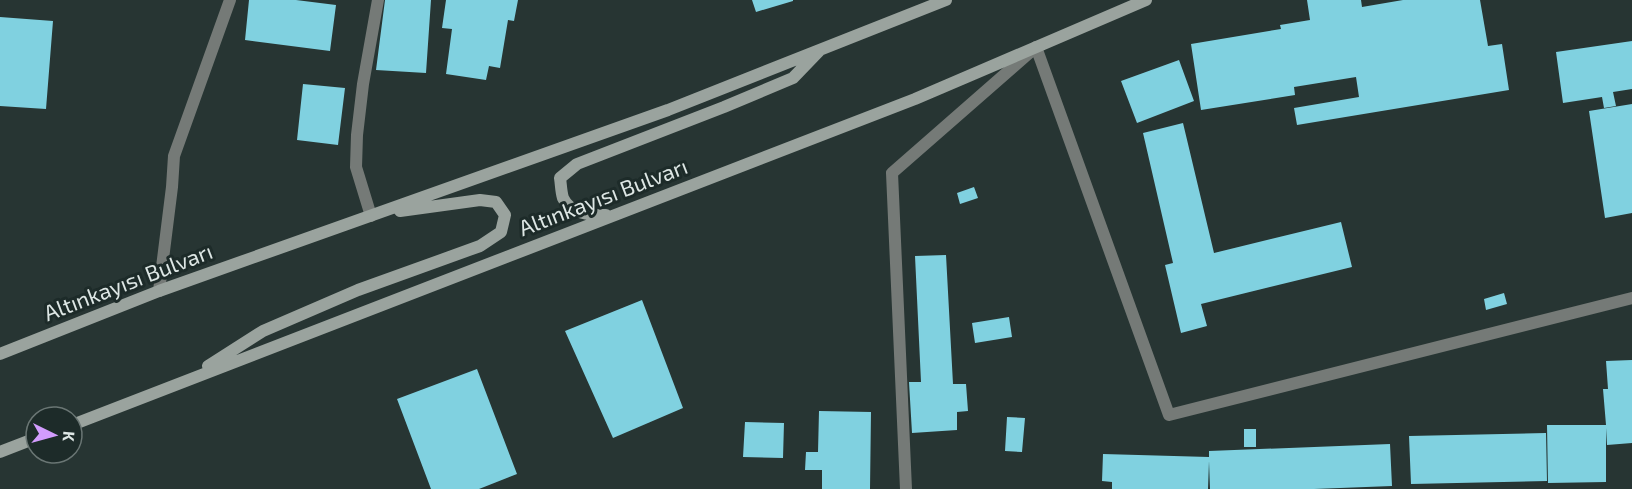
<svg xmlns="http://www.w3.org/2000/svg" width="1632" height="489" font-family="'Exo 2',sans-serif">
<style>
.building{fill:#80d1e0}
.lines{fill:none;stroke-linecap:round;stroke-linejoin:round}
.minor{stroke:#757a77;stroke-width:12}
.tertiary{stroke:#757a77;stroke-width:12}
.secondary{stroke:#9aa39e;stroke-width:12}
.labels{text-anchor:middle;stroke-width:6;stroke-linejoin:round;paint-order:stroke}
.street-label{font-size:22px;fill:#dee7e5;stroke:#1d2b29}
</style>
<rect width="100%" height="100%" fill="#273533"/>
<path class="building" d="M249,0h47l40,5 -6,46 -85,-11z
M385,0h46l-5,73 -50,-3z
M446,0h72l-4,21 -6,-1 -8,48 -11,-2 -3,14 -40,-6 6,-45 -10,-1z
M752,0h41v1l-37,11z
M1307,0h54l1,7 41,-7h77l8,46 14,-2 7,46 -212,35 -3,-17 65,-11 -3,-20 -62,10 1,8 -94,15 -10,-66 90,-15 -1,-4 30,-5z
M0,17l53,4 -7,88 -46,-3z
M1632,41v48l-19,3 3,14 -12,2 -2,-11 -39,6 -7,-51z
M1179,60l15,41 -57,22 -16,-42z
M303,84l42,4 -7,57 -41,-5z
M1632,104v109l-27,5 -16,-107z
M1183,123l31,130 127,-31 11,45 -151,37 6,22 -26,7 -16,-68 8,-2 -30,-130z
M974,187l4,11 -18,6 -3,-11z
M946,255l7,129h13l2,27 -11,1v18l-45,3 -3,-51h12l-6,-126z
M1504,293l3,11 -21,6 -2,-11z
M642,300l41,108 -70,30 -48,-107z
M1009,317l3,20 -37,6 -3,-20z
M1632,360v83l-25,2 -1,-17v54l-58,1 -1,-58h59l-3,-36h5l-2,-28z
M477,369l40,105 -38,15h-48l-34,-90z
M819,411l52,1 -1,77h-48v-19h-17l1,-18h12z
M1007,417l18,1 -3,34 -17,-1z
M745,422l39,1 -1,35 -40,-1z
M1244,429h12v18h-12z
M1546,433l1,48 -136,3 -2,-48z
M1390,444l2,42 -78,3h-104l-1,-28 -1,28h-96v-7l-10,-1 1,-27 106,3v-6z"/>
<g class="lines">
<path class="minor" d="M371,216l-15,-49 1,-32 6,-51 15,-84
M906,489l-14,-316 144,-126 133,368 463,-117"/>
<path class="tertiary" d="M159,291l13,-104 2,-31 56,-156"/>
<path class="secondary" d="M606,215c-16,0 -36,-1 -43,-17 -2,-6 -2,-14 -3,-20l17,-14 147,-57 69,-29 26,-27
M0,354l159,-63 509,-181 278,-110
M208,366l55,-35 95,-41 122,-44 21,-14 4,-17 -9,-13 -16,-2 -80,11
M72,425l843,-326 231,-99
M0,452l36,-14"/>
</g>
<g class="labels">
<g class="street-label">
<text transform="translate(603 197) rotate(-21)" y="8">Altınkayısı Bulvarı</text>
<text transform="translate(128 282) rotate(-21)" y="8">Altınkayısı Bulvarı</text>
</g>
</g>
<g transform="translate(54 435) rotate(95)"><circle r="28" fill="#1d2b29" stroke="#6a7674" stroke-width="1.5"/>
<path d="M0-4.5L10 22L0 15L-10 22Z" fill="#d29cfd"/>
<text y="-9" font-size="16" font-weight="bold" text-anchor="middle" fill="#dee7e5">K</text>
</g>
</svg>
